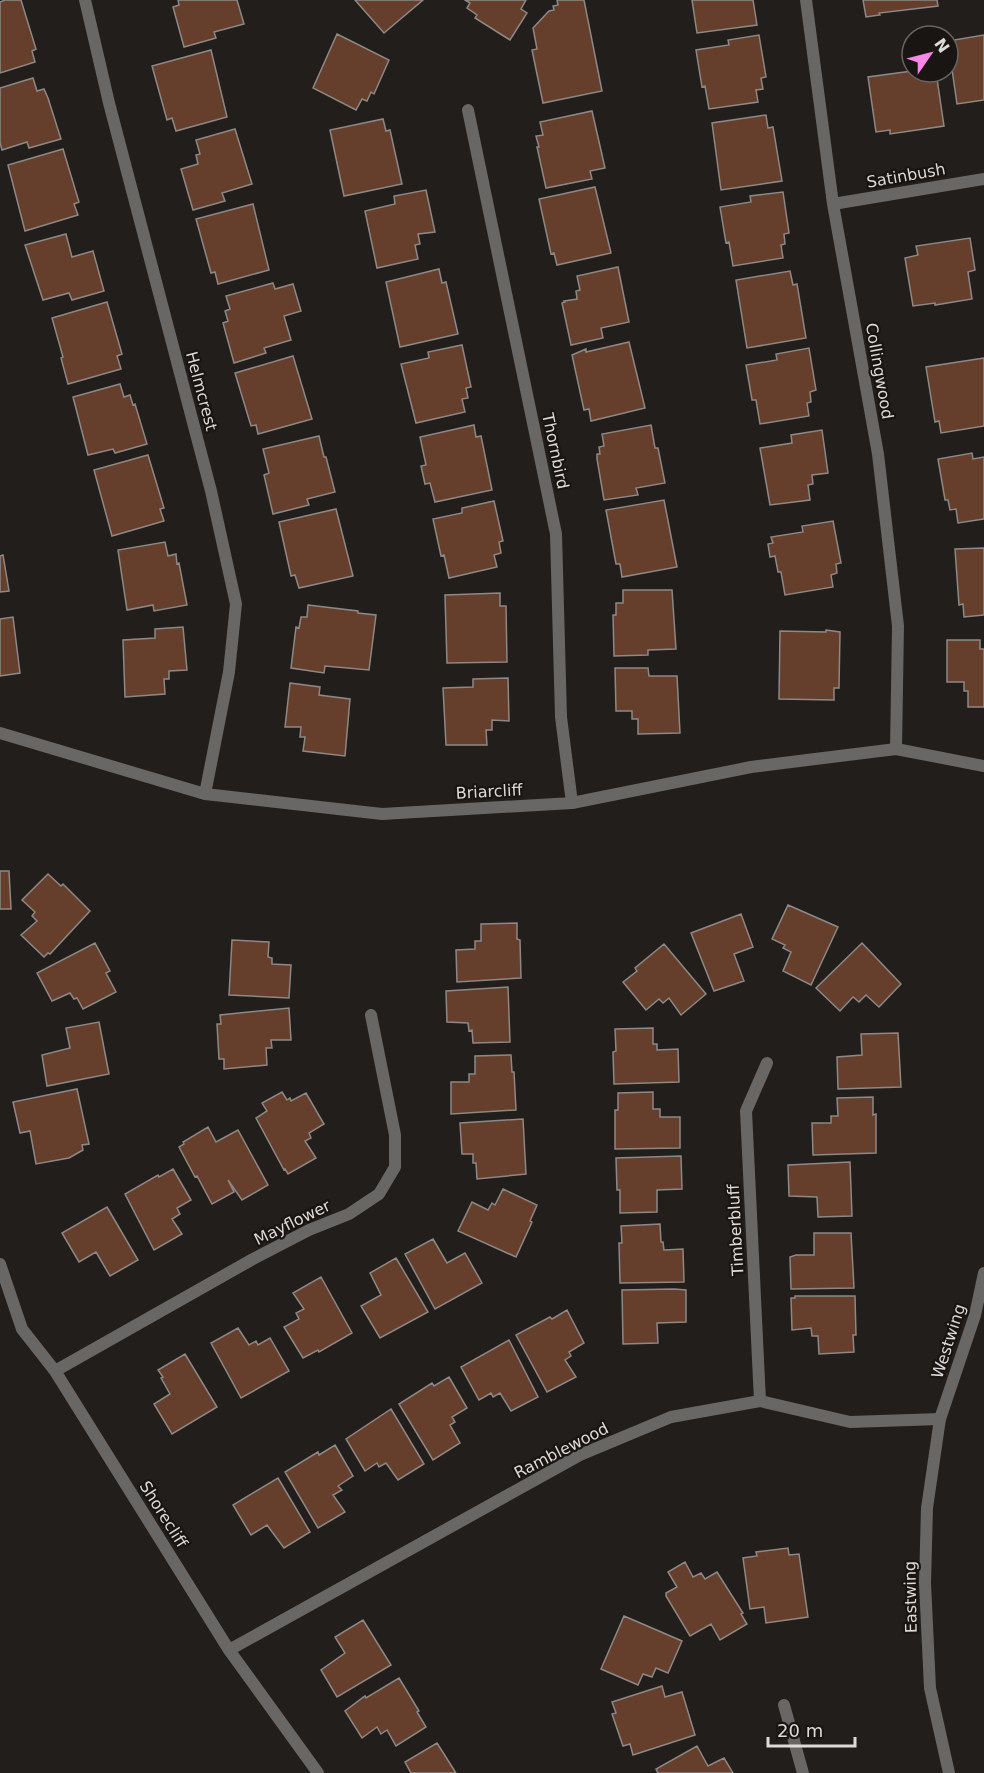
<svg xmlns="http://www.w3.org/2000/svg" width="984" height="1773" font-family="'DejaVu Sans',sans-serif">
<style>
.building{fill:#663f2c;stroke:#8d8886;stroke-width:1.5}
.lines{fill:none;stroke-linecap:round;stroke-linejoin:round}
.minor{stroke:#686765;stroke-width:12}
.tertiary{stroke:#686765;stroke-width:12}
.labels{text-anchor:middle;stroke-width:4.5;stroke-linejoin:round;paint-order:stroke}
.street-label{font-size:16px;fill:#dddbd9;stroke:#181512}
</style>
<rect width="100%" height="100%" fill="#211e1b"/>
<path class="building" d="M5,0h16l15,49 -4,2 3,11 -35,11v-71z
M178,0h59l7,24 -30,8 2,6 -32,9 -11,-40 6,-2z
M355,0h68l-39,33z
M465,0h61l-5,9 6,4 -17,27 -35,-22 2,-3 -10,-7 3,-5z
M557,0h27l18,91 -59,12 -11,-53 5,-1 -4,-21 16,-17 5,-1 -1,-4 5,-1z
M692,0h61l4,25 -60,8z
M863,0h74l1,6 -59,7 1,2 -14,2z
M337,34l52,26 -15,34 -3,-2 -4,9 -5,-2 -6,11 -43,-22z
M759,35l7,42 -5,1 2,11 -7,1 2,12 -49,7 -4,-23 -3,1 -6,-37 33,-5 -1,-5z
M984,35v65l-27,4 -9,-63z
M211,50l16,67 -51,14 -4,-13 -5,2 -15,-54z
M912,71l24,1 8,54 -54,8v-4l-14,2 -8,-55z
M33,78l4,13 7,-2 4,9 13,41 -32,9 -2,-6 -25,8 -2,-7v-55z
M592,111l13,57 -15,3 2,8 -46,9 -9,-41h2l-3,-11 7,-1 -3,-13z
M766,115l2,13 5,-1 9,54 -61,9 -9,-67z
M383,119l3,12 4,-1 12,54 -58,12 -14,-66z
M235,129l17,55 -30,9 3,8 -32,9 -12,-41 17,-5 -2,-9 4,-1 -4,-14z
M63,149l16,53 -5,2 4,11 -53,16 -17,-66z
M595,187l16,66 -54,12 -3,-12 -3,1 -12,-55z
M426,190l9,42 -17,2 2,10 -5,1 3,14 -41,9 -12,-57 30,-7 -1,-8z
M783,192l6,41 -5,1 1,10 -4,1 2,13 -50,8 -4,-24 -3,1 -6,-36 31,-5 -1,-6z
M253,204l16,66 -51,14 -3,-12 -4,1 -15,-54z
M66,234l6,23 21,-6 11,40 -32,9 -3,-7 -26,7 -18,-55z
M970,238l5,32 -7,2 4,27 -37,6v-2l-22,3 -8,-48 13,-3 -2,-9z
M618,267l11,55 -28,6 2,10 -32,7 -9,-42 3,-1 -1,-1 13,-2 -1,-8 4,-1 -3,-14z
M439,269l3,14 4,-1 12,52 -58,13 -14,-65z
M790,271l3,14 4,-1 9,54 -59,10 -11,-68z
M273,283l2,6 18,-5 8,27 -17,5 7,24 -27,8 2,5 -32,10 -11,-40 5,-2 -3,-10 5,-2 -4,-13z
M107,302l15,52 -5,2 4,13 -53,15 -7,-26 2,-1 -11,-39z
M629,342l16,66 -54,13 -2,-12 -5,1 -12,-55 14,-6v3z
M462,345l9,42 -5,1 2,10 -6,1 3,13 -49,11 -15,-59 28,-6 -1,-6z
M809,348l7,42 -6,2 1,10 -4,1 2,13 -49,8 -4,-24h-4l-6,-35 31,-5 -1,-6z
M293,356l19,63 -54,15 -2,-9 -5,1 -16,-53z
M984,358v68l-43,7 -2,-12 -4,1 -9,-55z
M120,384l4,13 6,-2 3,10 2,-1 12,40 -32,9 -2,-4 -25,6 -15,-58z
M474,425l2,12 5,-1 11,54 -57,12 -5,-19 -5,1 -4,-18 5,-1 -6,-28z
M651,425l4,23h3l7,35 -29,5 2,7 -34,5 -7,-41v-5h3l-1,-7 5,-1 -2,-12z
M822,430l6,43 -16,2 1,9 -5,1 2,15 -40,5 -10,-57 32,-5 -1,-8z
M319,436l5,21h2l9,35 -28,7 2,6 -36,9 -9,-39 5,-2 -6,-24z
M972,453l1,6 11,-2v62l-26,4 -2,-14 -6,1 -2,-10h-3l-7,-41z
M148,455l16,53 -4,1 4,12 -52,15 -18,-66z
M664,500l13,67 -55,10 -2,-13h-4l-10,-54z
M494,501l9,40 -4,1 2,11 -7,2 3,12 -48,11 -5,-23 -3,1 -8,-37 29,-6v-5z
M336,509l17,67 -54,12 -4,-13 -4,1 -12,-54z
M833,521l8,42 -5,1 1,9 -6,2 2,12 -48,8 -4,-23h-3l-3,-16 -5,1 -2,-13 5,-1 -2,-6 32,-5 -1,-6z
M165,542l3,14 8,-2 1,10 2,-1 8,42 -33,6 -1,-6 -26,5 -9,-60z
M984,548v67l-20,2 -1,-13 -4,1 -4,-56z
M3,555l6,36 -9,1v-36z
M623,590h49l4,59 -28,1v5l-34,1 -1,-41h3v-12h7z
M500,593v13h6l1,56 -60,1 -2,-68z
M308,605l50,6v2l18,2 -7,55 -44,-4 -1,7 -33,-5 5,-41 3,1 2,-11h6z
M13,617l7,56 -20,3v-57z
M183,627l4,43 -18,1v8h-5l1,15 -40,3 -2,-57 32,-2v-9z
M826,630l14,2 -1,56h-5v12l-55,-1 1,-68 46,1z
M947,640h33v9h4v58h-16v-16h-4v-9h-17z
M615,668h33l1,8h28l3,57 -42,1v-15h-6v-8h-16z
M508,678l1,43 -17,-1v10h-6l1,15h-41l-3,-57 30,-1v-8z
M290,683l30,4 -1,8 31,4 -5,57 -42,-5 2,-14h-5l1,-10h-16z
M0,871h9l2,38h-11z
M48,874l13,12 2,-2 27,27 -40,43 -2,-1 -4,4 -23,-22 16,-14 -5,-5 3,-4 -13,-12z
M788,905l50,22 -27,58 -28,-14 8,-19 -8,-4 2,-3 -13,-6z
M741,914l12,33 -19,7 10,27 -30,10 -23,-58z
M517,923v16l3,1 1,38 -64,4 -1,-32 19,-1v-8h6v-17z
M232,940l37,2 -1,15 4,1v6l19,1 -2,33 -60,-3z
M95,943l15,28 -4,2 10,19 -33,17 -6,-11 -3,1 -4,-6 -18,8 -15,-28z
M862,943l39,41 -22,23 -13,-12 -7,7 -6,-5 -13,14 -24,-23z
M664,944l42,50 -25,21 -12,-17 -6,5 -4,-4 -13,11 -23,-28 14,-11 -2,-3z
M508,987l2,55 -37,1 -1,-13 -3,1 -1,-8 -21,-1 -1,-31z
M289,1008l2,32h-20l1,8h-6l1,17 -43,4v-10h-5l-2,-35h4l-1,-9z
M99,1022l10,52 -62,12 -5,-31 28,-7 -4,-20z
M653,1028v16h4v6l21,-1 1,33 -65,2 -1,-32 3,-1 -1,-22z
M898,1033l3,54 -63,2 -1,-32 25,-2 -1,-21z
M511,1055l1,17h2l2,38 -65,4v-32h18v-8h6v-18z
M77,1089l12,55 -7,1 1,5 -14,8 -33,6 -6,-33 -10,2 -7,-31z
M282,1092l5,8 3,-2 1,3 15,-8 18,31 -15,9 2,5 -6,3 11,17 -28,16 -3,-5 -1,1 -28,-52 11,-7 -5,-8z
M653,1092v17h7v8h20v31l-65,1v-39h3v-17z
M873,1097v18l3,-1v39l-63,2 -1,-32h19v-7h7l-1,-18z
M523,1119l3,55 -49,5 -1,-16h-3v-9h-11l-2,-31z
M208,1127l8,15 22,-12 30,55 -26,15 -14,-20 6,12 -22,12 -15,-28 -2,1 -16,-30 5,-3 -1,-2z
M681,1156l1,33 -25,1v22l-37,1v-23h-3l-1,-32z
M850,1162l2,54 -34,1 -1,-20 -28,-1 -1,-31z
M173,1169l18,31 -14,8 3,6 -8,5 10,15 -28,16 -29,-56 33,-19 1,2z
M503,1189l34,16 -7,16 2,1 -16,35 -58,-26 14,-29 16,8 4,-7 3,2z
M107,1207l31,53 -28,16 -14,-24 -17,10 -17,-29z
M660,1224l1,18h2l1,8 19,-1 1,33 -64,1 -1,-40h3l-1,-17z
M814,1233h37l3,55 -63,1 -1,-32 6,-2h18z
M433,1239l14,24 18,-10 17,30 -47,26 -30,-55z
M396,1258l32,54 -48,26 -19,-32 20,-11 -11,-22z
M321,1277l31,56 -33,19 -1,-2 -15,8 -19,-31 15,-8 -3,-6 8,-4 -11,-16z
M674,1289l12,1v32l-29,1 1,20 -35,1 -1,-54z
M795,1296h60l1,39h-3l1,17 -35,2 -1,-18h-6l-1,-8 -19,2 -1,-32h4z
M567,1310l17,33 -15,9 2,4 -6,4 11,17 -29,15 -31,-57 34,-18 2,2z
M238,1328l11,17 7,-4 2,4 12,-7 19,33 -48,27 -30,-55z
M509,1340l29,57 -27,14 -11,-18 -7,4 -2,-4 -12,7 -18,-33z
M185,1354l32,53 -45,27 -18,-30 16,-10 -9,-16 2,-1 -5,-7z
M449,1377l18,31 -15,9 3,5 -5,3 10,18 -27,17 -34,-56 33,-21 2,3z
M391,1409l33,55 -26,16 -12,-17 -7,4 -2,-4 -12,8 -19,-32z
M335,1445l18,31 -15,10 4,4 -9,5 12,17 -27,16 -33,-56 33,-20 1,3z
M278,1478l32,54 -26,16 -17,-23 -16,10 -18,-30z
M788,1548l1,7 10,-1 9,63 -42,6 -2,-16 -14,2 -7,-51 14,-2 -1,-4z
M685,1562l8,15 8,-4 4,6 12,-7 26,41 -2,1 6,10 -27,16 -9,-16 -21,12 -24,-40v-3l11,-6 -9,-15z
M624,1616l58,25 -14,32 -12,-5 -4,9 -9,-3 -5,11 -37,-16z
M363,1620l28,45 -54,32 -16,-27 24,-17 -10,-16z
M399,1678l20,33 -2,1 9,15 -30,19 -9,-16 -6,4 -4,-7 -15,11 -17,-27 20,-15 1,2z
M662,1686l3,11 17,-5 13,43 -62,20 -3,-11 -7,2 -11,-32 4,-1 -4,-11z
M437,1743l19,30h-45l-6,-11z
M697,1746l11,20 16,-8 9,15h-75l-2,-4z"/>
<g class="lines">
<path class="minor" d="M85,0l24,103 102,388 25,113 -7,68 -24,122
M806,0l27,204 45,250 20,172 -2,123
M468,110l88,424 5,183 11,86
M833,204l151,-25
M0,733l205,61 177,20 190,-11 179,-36 145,-18 88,17
M0,1264l22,65 33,42 174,279 89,123
M55,1371l198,-112 56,-29 40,-16 30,-20 16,-27v-32l-24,-120
M760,1401l-14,-290 21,-48
M229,1650l351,-195 91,-38 89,-16 90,21 90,-3
M784,1705l19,68"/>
<path class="tertiary" d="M949,1773l-19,-85 -5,-105 2,-75 13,-89 35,-104 9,-42"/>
</g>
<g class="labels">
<g class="street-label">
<text transform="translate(906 175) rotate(-10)" y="6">Satinbush</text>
<text transform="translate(880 371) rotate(80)" y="6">Collingwood</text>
<text transform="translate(202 391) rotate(75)" y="6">Helmcrest</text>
<text transform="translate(556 451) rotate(78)" y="6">Thornbird</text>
<text transform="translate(489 791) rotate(-3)" y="6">Briarcliff</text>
<text transform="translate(292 1222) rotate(-26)" y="6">Mayflower</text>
<text transform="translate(735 1230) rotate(-93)" y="6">Timberbluff</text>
<text transform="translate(948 1341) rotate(-72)" y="6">Westwing</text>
<text transform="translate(561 1450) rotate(-27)" y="6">Ramblewood</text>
<text transform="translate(164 1514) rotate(58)" y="6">Shorecliff</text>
<text transform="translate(910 1597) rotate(-91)" y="6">Eastwing</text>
</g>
</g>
<g transform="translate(930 54) rotate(55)"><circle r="28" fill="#181512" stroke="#676462" stroke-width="1.5"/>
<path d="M0-4.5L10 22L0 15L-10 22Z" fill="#fb87e6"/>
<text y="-9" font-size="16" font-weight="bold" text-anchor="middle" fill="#dddbd9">N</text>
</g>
<path d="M768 1737v9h87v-9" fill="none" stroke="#dddbd9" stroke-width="3"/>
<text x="777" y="1737" font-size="18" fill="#dddbd9" stroke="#181512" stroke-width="4.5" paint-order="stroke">20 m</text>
</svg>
